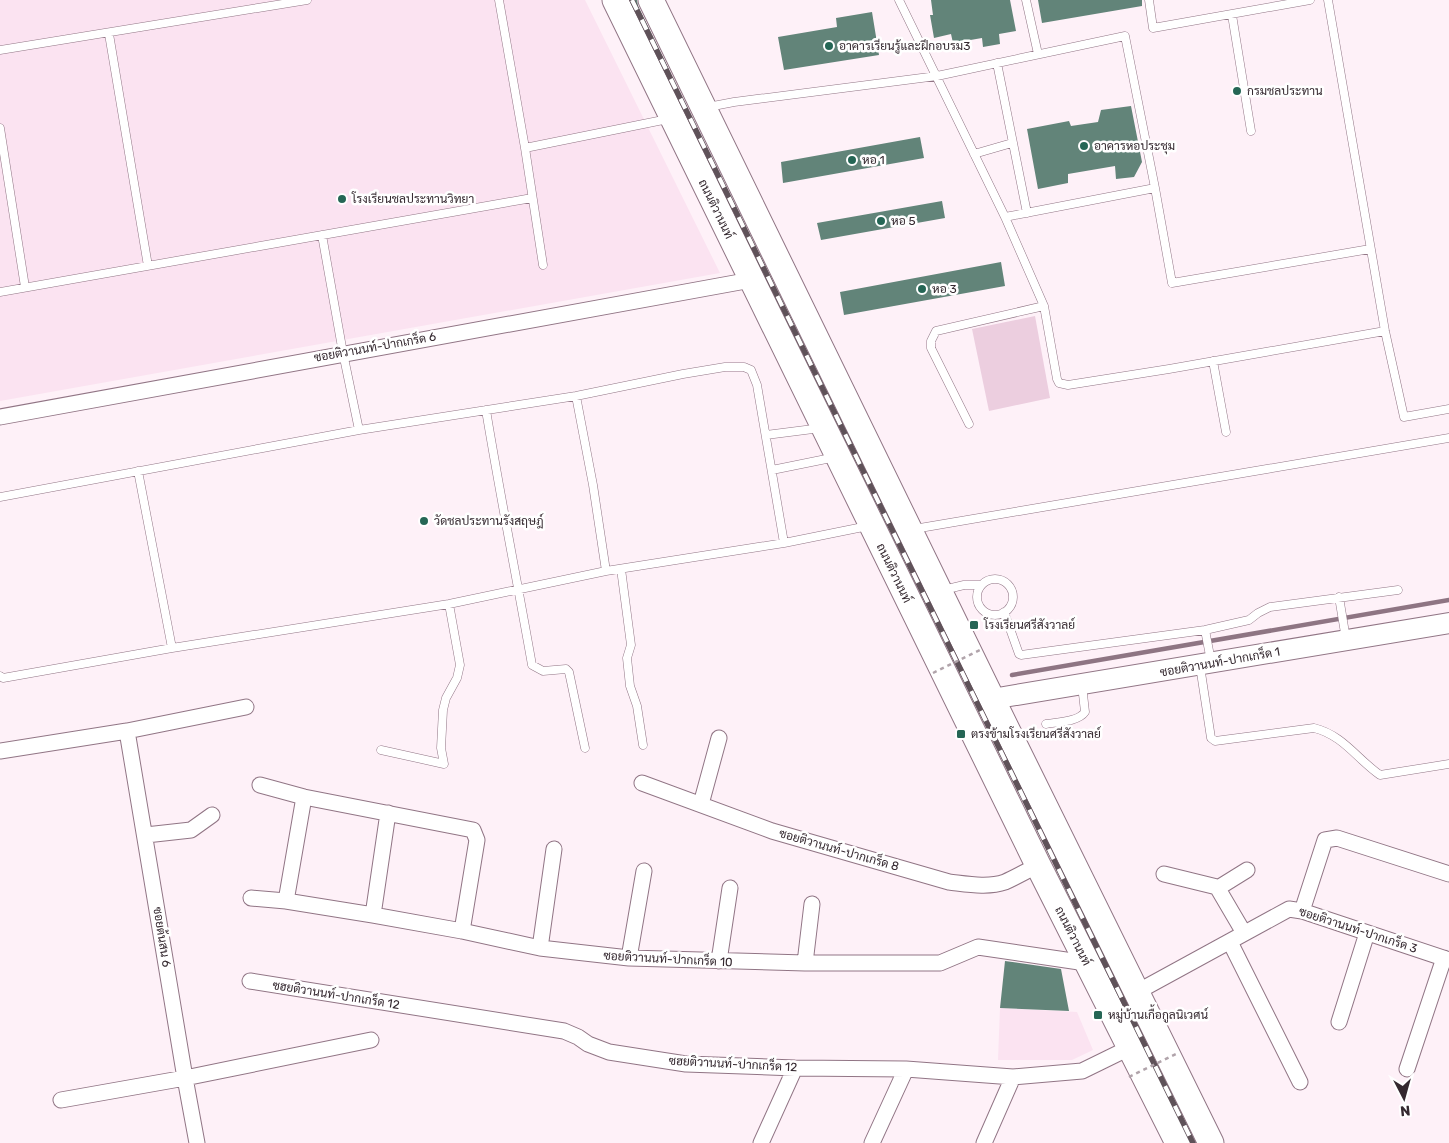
<svg xmlns="http://www.w3.org/2000/svg" width="1449" height="1143" font-family="Rubik,Sarabun,sans-serif">
<style>
.built{fill:#fbe3f1}
.green{fill:#eccedf}
.lines{fill:none;stroke-linecap:round;stroke-linejoin:round}
.stream{stroke:#8e7583;stroke-width:4.5}
.building{fill:#628479}
.service-casing{stroke:#917585;stroke-width:9}
.minor-casing{stroke:#917585;stroke-width:17}
.tertiary-casing{stroke:#917585;stroke-width:22}
.primary-casing{stroke:#917585;stroke-width:27}
.service{stroke:#fff;stroke-width:8}
.minor{stroke:#fff;stroke-width:15}
.tertiary{stroke:#fff;stroke-width:20}
.primary{stroke:#fff;stroke-width:25}
.rail-casing{stroke:#5f5259;stroke-width:5.5}
.rail{stroke:#fff;stroke-width:4;stroke-dasharray:11;stroke-linecap:butt}
.path-bridge{stroke:#b1a4ab;stroke-width:2.5;stroke-dasharray:4 4;stroke-linecap:butt}
.poi-dot{fill:#256655;stroke:#fff;stroke-width:2}
.labels{text-anchor:middle;stroke-width:5;stroke-linejoin:round;paint-order:stroke}
.poi-label{font-size:12px;fill:#34282f;stroke:#fff;text-anchor:start}
.street-label{font-size:12px;fill:#34282f;stroke:#fff}
</style>
<rect width="100%" height="100%" fill="#fef1f8"/>
<path class="built" d="M0,0h585l135,273 -720,128z
M1000,1008l77,4 16,38 -21,10h-74z"/>
<path class="green" d="M1035,316l15,82 -61,13 -17,-82z"/>
<g class="lines">
<path class="stream" d="M1012,675l437,-75"/>
</g>
<path class="building" d="M631,0h6l1,6 33,68 -2,1z
M931,0h79l6,31 -17,3 1,10 -17,3 -1,-9 -29,5 -2,-9 -17,4 -4,-23h3z
M1038,0h104v6l-100,17z
M872,12l7,43 -95,15 -6,-33 59,-10 -1,-9z
M1131,106l11,56 -8,15 -18,2 -1,-13 -47,8v9l-30,6 -11,-60 42,-8 2,5 27,-4 3,-12z
M920,137l4,21 -141,25 -2,-21z
M942,201l3,17 -124,22 -4,-17z
M1001,262l4,24 -161,29 -4,-23z
M1005,961l56,8 8,42 -69,-3z"/>
<g class="lines">
<g class="service-casing">
<path id="service" d="M499,0l26,148 18,117
M899,0l106,217 39,89 13,73 2,4 9,2 101,-16 216,-38
M1026,0l12,54
M1149,0l4,28 157,-28
M1328,0l57,331 19,86 45,-8
M1232,15l19,116
M109,34l39,232
M0,50l307,-50
M997,63l30,150
M708,107l26,-5 203,-26 188,-40 30,152
M0,128l25,159
M525,148l143,-29
M974,154l38,-11
M1005,217l150,-29 17,95 198,-34
M322,235l21,118 16,77
M0,292l532,-94
M1213,361l13,71
M576,396l17,89 13,86
M486,410c14,85 31,170 46,255l11,6 23,-2 3,3 16,76
M969,424l-38,-76v-7l5,-10 108,-25
M766,435l55,-7
M772,470l64,-13
M138,471l34,177
M0,497l359,-67 217,-34 107,-22 42,-7h19l7,3 6,15 27,158
M914,529l535,-91
M621,569l10,76 -4,13 3,28 7,20 6,39
M977 597a18 18 0 1 1 36 0a18 18 0 1 1-36 0Z
M943,590l21,-5h17
M1339,597l7,42
M1004,612l15,42 2,1 184,-25 44,-10 9,-7 12,-6 128,-17
M1205,630l6,31
M1200,666l11,72 4,3 99,-13c29,7 43,31 66,47l69,-11
M0,676l3,2 169,-30 277,-44 157,-33 178,-28 84,-17
M1046,724c11,-2 32,-2 39,-12l-3,-27
M381,750l63,14 -3,-16 2,-38 3,-12 11,-20 3,-13 -11,-61"/>
</g>
<g class="minor-casing">
<path id="minor" d="M0,417l751,-137
M127,731l58,347 12,65
M0,751l127,-20 119,-24
M642,783l130,48 177,51c18,2 39,6 56,0 11,-5 22,-11 33,-17
M260,785l44,12 169,33 4,10 -15,91
M701,804l18,-66
M146,835l45,-5 21,-15
M1164,874l53,13 27,46
M1218,888l29,-18
M251,898l35,3 87,14 89,16 78,17 89,10 176,5h135l38,-16 108,16
M286,901l18,-104
M1302,911l23,-71 12,-2 112,36
M373,915l15,-102
M1230,942l70,140
M540,948l14,-99
M629,958l15,-87
M719,961l11,-73
M805,963l7,-59
M250,981l314,50 14,6 10,7 21,8 77,12 109,4 111,1 107,8 69,-6 47,-23
M1137,992l152,-83 13,2 147,49
M1339,1022l28,-89
M1407,1069l37,-111
M61,1100l124,-22 186,-38
M761,1143l34,-75
M872,1143l34,-74
M984,1143l29,-66"/>
</g>
<g class="tertiary-casing">
<path id="tertiary" d="M992,699l457,-76"/>
</g>
<g class="primary-casing">
<path id="primary" d="M615,0l423,865 140,278
M651,0l341,699 219,444"/>
</g>
<use href="#service" class="service"/>
<use href="#minor" class="minor"/>
<use href="#tertiary" class="tertiary"/>
<use href="#primary" class="primary"/>
<g class="rail-casing">
<path id="rail" d="M632,0l561,1143"/>
</g>
<use href="#rail" class="rail"/>
<path class="path-bridge" d="M933,673l47,-23
M1129,1077l49,-24"/>
</g>
<g class="poi-dot">
<circle cx="829" cy="46" r="5"/>
<circle cx="1237" cy="91" r="5"/>
<circle cx="1084" cy="146" r="5"/>
<circle cx="852" cy="160" r="5"/>
<circle cx="342" cy="199" r="5"/>
<circle cx="881" cy="221" r="5"/>
<circle cx="922" cy="289" r="5"/>
<circle cx="424" cy="521" r="5"/>
<rect x="969" y="620" width="10" height="10" rx="2.5"/>
<rect x="956" y="729" width="10" height="10" rx="2.5"/>
<rect x="1093" y="1010" width="10" height="10" rx="2.5"/>
</g>
<g class="labels">
<g class="poi-label">
<text x="839" y="50">อาคารเรียนรู้และฝึกอบรม3</text>
<text x="1247" y="95">กรมชลประทาน</text>
<text x="1094" y="150">อาคารหอประชุม</text>
<text x="862" y="164">หอ 1</text>
<text x="352" y="203">โรงเรียนชลประทานวิทยา</text>
<text x="891" y="225">หอ 5</text>
<text x="932" y="293">หอ 3</text>
<text x="434" y="525">วัดชลประทานรังสฤษฎ์</text>
<text x="984" y="629">โรงเรียนศรีสังวาลย์</text>
<text x="971" y="738">ตรงข้ามโรงเรียนศรีสังวาลย์</text>
<text x="1108" y="1019">หมู่บ้านเกื้อกูลนิเวศน์</text>
</g>
<g class="street-label">
<text transform="translate(716 209) rotate(64)" y="4">ถนนติวานนท์</text>
<text transform="translate(375 347) rotate(-10)" y="4">ซอยติวานนท์-ปากเกร็ด 6</text>
<text transform="translate(894 573) rotate(64)" y="4">ถนนติวานนท์</text>
<text transform="translate(1220 662) rotate(-10)" y="4">ซอยติวานนท์-ปากเกร็ด 1</text>
<text transform="translate(839 850) rotate(16)" y="4">ซอยติวานนท์-ปากเกร็ด 8</text>
<text transform="translate(1358 930) rotate(18)" y="4">ซอยติวานนท์-ปากเกร็ด 3</text>
<text transform="translate(1073 936) rotate(63)" y="4">ถนนติวานนท์</text>
<text transform="translate(162 937) rotate(81)" y="4">ซอยต้นสน 6</text>
<text transform="translate(668 959) rotate(3)" y="4">ซอยติวานนท์-ปากเกร็ด 10</text>
<text transform="translate(336 995) rotate(9)" y="4">ซฮยติวานนท์-ปากเกร็ด 12</text>
<text transform="translate(733 1064) rotate(3)" y="4">ซฮยติวานนท์-ปากเกร็ด 12</text>
</g>
</g>
<g transform="translate(1404 1098) rotate(174)" stroke="#ffffff" stroke-width="4" paint-order="stroke">
<path d="M0-4L9 19L0 12L-9 19Z" fill="#34282f"/>
<text y="-8" font-size="14" font-weight="bold" text-anchor="middle" fill="#34282f">N</text>
</g>
</svg>
